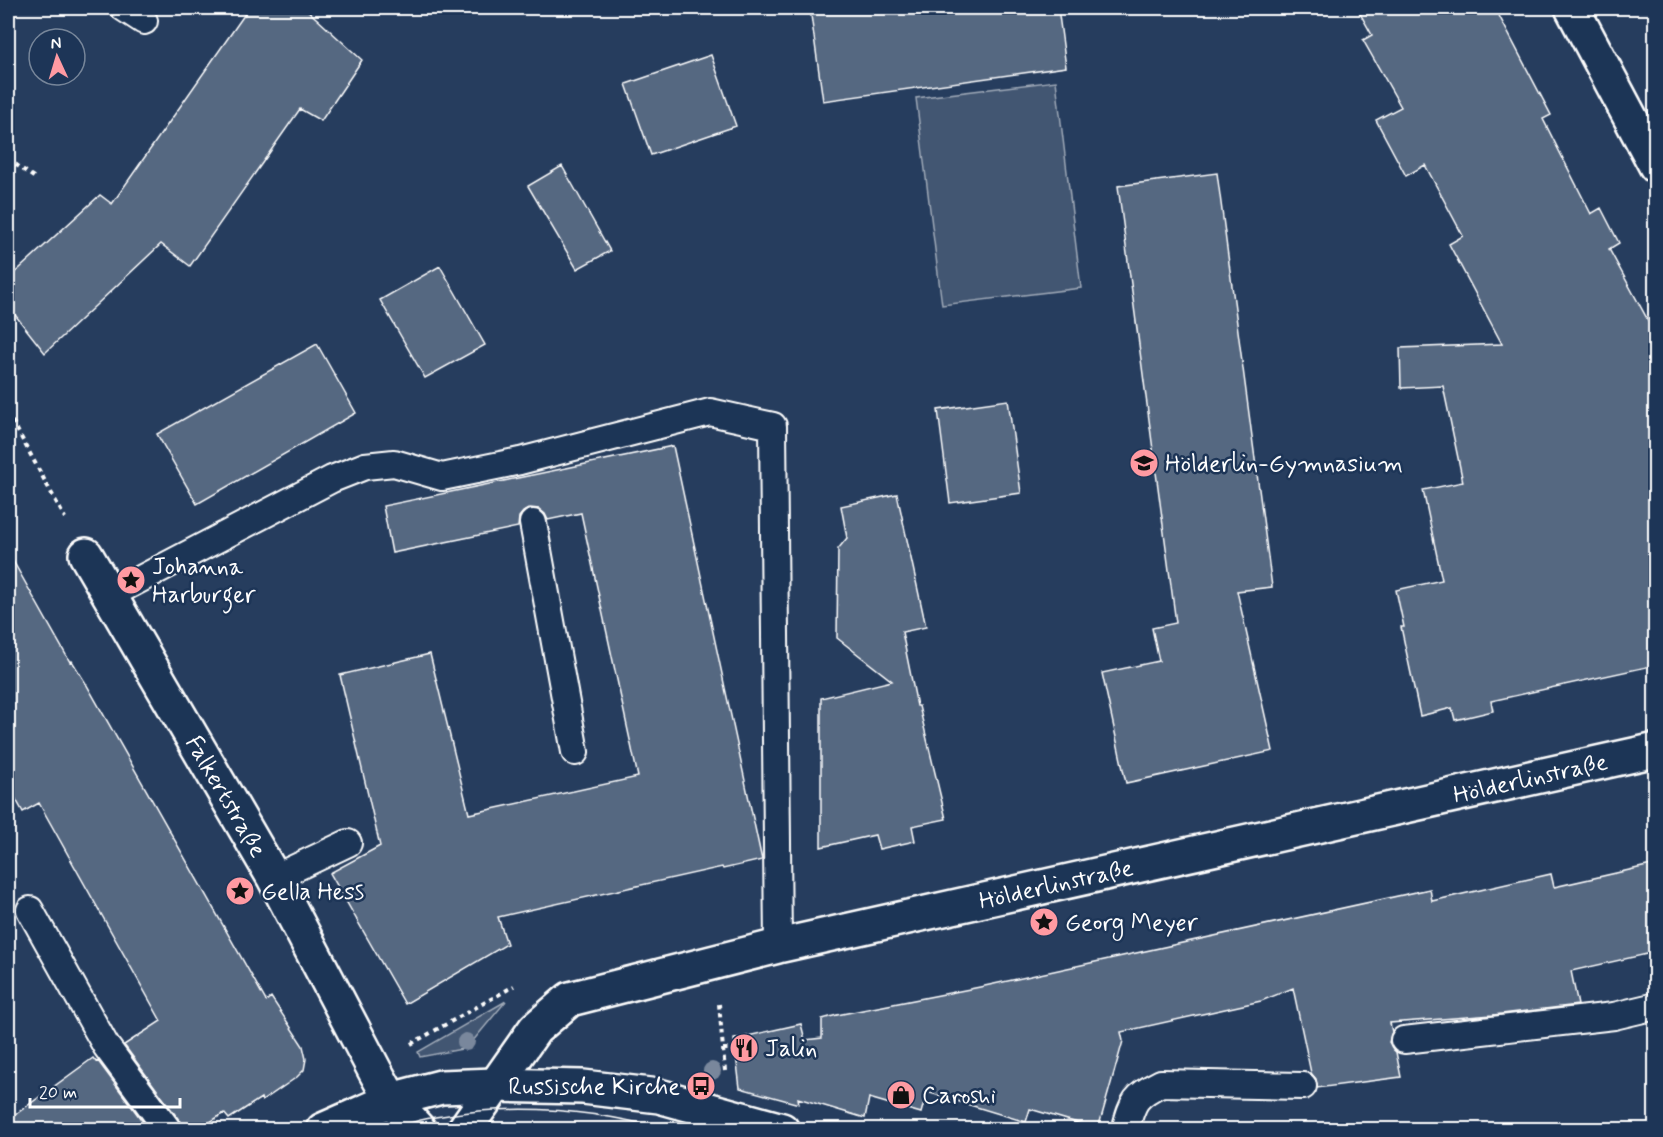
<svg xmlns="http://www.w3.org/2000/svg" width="1663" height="1137" font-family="Mynerve,sans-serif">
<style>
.green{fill:#425672;stroke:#a0aab8;stroke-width:1.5}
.building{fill:#556781;stroke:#fff;stroke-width:1.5}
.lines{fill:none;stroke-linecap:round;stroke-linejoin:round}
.lane-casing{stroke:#fff;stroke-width:30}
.street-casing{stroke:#fff;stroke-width:38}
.secondary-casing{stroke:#fff;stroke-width:38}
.path{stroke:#fff;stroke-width:4;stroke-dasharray:4.5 4.5;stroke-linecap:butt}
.lane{stroke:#1d3557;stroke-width:26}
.street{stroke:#1d3557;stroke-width:33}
.secondary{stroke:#1d3557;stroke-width:33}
.tram{stroke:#fff;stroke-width:1.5}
.tree{fill:#79879c}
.labels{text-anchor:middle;stroke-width:5;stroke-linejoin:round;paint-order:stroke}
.poi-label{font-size:24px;fill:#fff;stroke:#1d3557;text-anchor:start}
.street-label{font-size:24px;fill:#fff;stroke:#1d3557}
</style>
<rect width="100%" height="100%" fill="#263d5e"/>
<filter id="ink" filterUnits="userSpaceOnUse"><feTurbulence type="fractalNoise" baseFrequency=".0167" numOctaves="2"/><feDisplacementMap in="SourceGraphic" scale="12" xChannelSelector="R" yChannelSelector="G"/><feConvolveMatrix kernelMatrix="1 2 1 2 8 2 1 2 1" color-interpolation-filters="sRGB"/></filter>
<g filter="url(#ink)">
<path class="green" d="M1056,81l25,207 -139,17 -26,-207z
M506,1001l-39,47 -47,9 -2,-5z"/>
<path class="building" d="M249,8h56l57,52 -41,61 -21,-12 -110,157 -29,-22 -116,109 -37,-47v-27l92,-84 12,9z
M810,8h248l8,59 -243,34z
M1357,8h138l56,107 -8,4 48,95 10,-6 18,35 -10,6 47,86v330l-165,36 2,10 -38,9 -3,-12 -32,8 -19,-89h3l-8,-37 46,-10 -19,-90 40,-8 -20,-96 -42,2 -1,-40 102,-4 -53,-100 14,-8 -38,-71 -19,11 -30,-56 25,-13 -38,-67 9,-5z
M711,55l25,71 -85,29 -25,-71z
M562,166l48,85 -33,18 -49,-83z
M1217,173l55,414 -35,4 36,160 -147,32 -24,-110 57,-12 -7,-33 24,-5 -58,-437z
M440,266l45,79 -60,33 -45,-78z
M317,344l39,69 -159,91 -40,-70z
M1008,400l13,93 -71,10 -12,-93z
M673,446l89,414 -39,9 -1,-2 -224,50 9,27 -102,60 -75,-131 50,-27 -40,-171 90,-21 39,160 169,-37 -57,-264 -33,7 -3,-6 -6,-5 -9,-1 -7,4 -4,5 -1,10 -126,26 -9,-47z
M897,494l29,133 -24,5 15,74h2l27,113 -34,7 3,15 -36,8 -4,-14 -54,12v-149l71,-17 -55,-43 1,-89 9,-11 -6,-32z
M8,552l62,110 2,-1 13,21 181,319 5,-4 32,49 3,13 -2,11 -7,7 -35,24 -1,-3 -32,21 -5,-6 -26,17h-15l-3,-9 -56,-76 37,-24 -122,-218 -16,9 -15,-27z
M1656,864v88l-85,19 7,34 -85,10 -103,8 2,9 -3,10 7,10 5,25 -84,11 -1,-9 -5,-6 -18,-85 -32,13 -140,31 2,9 -25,88 -68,-20 -4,13 -99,-30 -6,21 -52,-15 -4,20 -67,-20 1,6 -59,-16 -6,-49 67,-15 4,16 17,-2v-19l15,-4 143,-28 450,-98 2,12 119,-27 3,13z
M93,1058l3,4 2,-1 51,69h-141v-10z"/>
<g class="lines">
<g class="lane-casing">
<path id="lane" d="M124,8l20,13
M533,523l42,229
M108,596l224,-117 33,-13 29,-3 48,14 78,-16 190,-49 63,14 5,520
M274,878l74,-35
M30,910l76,136 62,84
M1404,1040l210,-24 42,-10
M1125,1130c8,-28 9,-34 36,-47l142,3"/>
</g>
<g class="street-casing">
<g id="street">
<path d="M1572,8l84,158"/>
<path id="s1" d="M86,555l188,323 101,193 16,29 28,30"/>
<path id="s2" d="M464,1130l71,-101 35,-30 208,-53 878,-196"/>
</g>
</g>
<g class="secondary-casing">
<path id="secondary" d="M323,1130l68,-30 50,-13 54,-2 88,2 76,9 123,34"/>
</g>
<path class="path" d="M8,159l27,19
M8,413l57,105
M719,1004l6,67
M411,1044l103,-58
M723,1049h12"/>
<use href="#lane" class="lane"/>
<use href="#street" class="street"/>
<use href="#secondary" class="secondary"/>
<path class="tram" d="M389,1130c17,-6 35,-12 53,-14 75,-13 153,-6 225,14"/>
</g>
<g class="tree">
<circle cx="466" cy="1042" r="9"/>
<circle cx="712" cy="1071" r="9"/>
</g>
</g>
<defs>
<g id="school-disc" transform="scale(1.5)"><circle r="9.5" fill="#ff9aa2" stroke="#1d3557"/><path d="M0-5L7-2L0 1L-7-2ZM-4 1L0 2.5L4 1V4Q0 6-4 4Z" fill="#111"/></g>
<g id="sight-disc" transform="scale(1.5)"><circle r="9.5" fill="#ff9aa2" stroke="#1d3557"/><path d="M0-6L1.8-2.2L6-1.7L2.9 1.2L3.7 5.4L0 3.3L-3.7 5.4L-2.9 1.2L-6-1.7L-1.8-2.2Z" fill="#111"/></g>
<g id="restaurant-disc" transform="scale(1.5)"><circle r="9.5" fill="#ff9aa2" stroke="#1d3557"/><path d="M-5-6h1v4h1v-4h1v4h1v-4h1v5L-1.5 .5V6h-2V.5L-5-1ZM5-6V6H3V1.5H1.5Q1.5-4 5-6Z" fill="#111"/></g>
<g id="bus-disc" transform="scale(1.5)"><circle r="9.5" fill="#ff9aa2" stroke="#1d3557"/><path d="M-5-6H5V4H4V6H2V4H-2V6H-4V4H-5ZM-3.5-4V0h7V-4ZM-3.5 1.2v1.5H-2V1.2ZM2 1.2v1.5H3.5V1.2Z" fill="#111"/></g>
<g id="shop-disc" transform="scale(1.5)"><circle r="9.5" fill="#ff9aa2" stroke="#1d3557"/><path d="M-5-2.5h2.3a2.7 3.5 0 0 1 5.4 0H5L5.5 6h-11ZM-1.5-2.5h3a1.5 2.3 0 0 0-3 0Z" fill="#111"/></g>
</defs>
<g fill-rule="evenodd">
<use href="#school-disc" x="1144" y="463"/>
<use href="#sight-disc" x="131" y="580"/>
<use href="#sight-disc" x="240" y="891"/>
<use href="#sight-disc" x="1044" y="922"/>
<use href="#restaurant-disc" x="744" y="1048"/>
<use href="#bus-disc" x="701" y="1086"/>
<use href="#shop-disc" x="901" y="1095"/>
</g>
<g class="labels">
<g class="poi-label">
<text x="1165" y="471">Hölderlin-Gymnasium</text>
<text x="152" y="574">Johanna<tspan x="152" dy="28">Harburger</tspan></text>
<text x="261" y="899">Gella Hess</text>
<text x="1065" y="930">Georg Meyer</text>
<text x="765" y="1056">Jalin</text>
<text x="680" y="1094" text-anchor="end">Russische Kirche</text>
<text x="922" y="1103">Caroshi</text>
</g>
<g class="street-label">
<text dy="8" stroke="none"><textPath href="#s2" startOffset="1155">Hölderlinstraße</textPath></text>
<text dy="8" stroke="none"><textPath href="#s1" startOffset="279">Falkertstraße</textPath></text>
<text dy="8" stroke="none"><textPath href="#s2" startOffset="669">Hölderlinstraße</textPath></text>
</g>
</g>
<rect width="1663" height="1137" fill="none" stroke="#1d3557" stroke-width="30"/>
<rect x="15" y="15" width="1633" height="1107" fill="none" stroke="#fff" stroke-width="2" filter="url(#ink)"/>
<g transform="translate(57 57) rotate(356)"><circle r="28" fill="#1d3557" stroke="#77869a" stroke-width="1.5"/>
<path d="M0-4.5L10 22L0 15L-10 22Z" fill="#ff9aa2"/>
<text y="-9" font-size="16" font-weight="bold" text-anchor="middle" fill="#ffffff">N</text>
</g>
<path d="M30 1098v9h150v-9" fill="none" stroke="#ffffff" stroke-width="3"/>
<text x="39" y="1098" font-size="18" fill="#ffffff" stroke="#1d3557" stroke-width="4.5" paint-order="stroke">20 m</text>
</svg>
